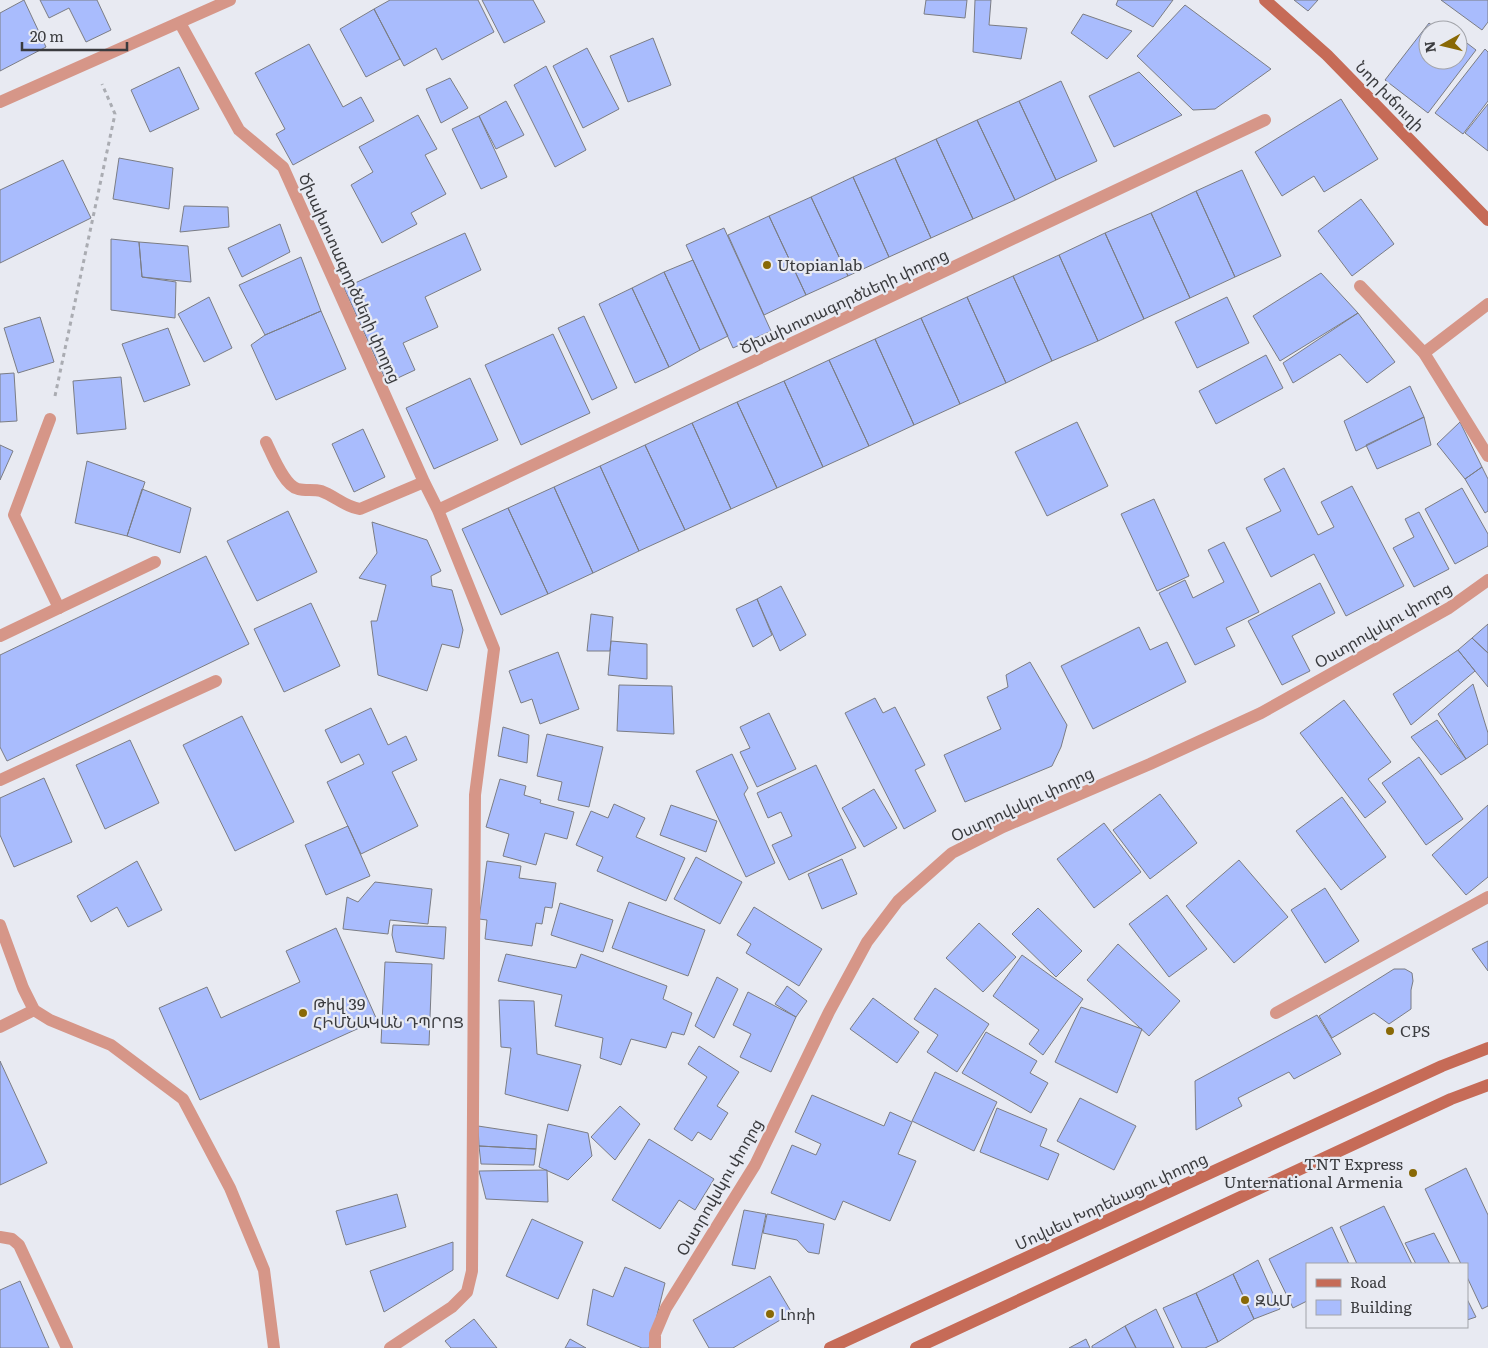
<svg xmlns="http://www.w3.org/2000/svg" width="1488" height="1348" font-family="Literata,'Noto Sans Armenian',serif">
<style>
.building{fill:#a9bcfd;stroke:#7b7d84}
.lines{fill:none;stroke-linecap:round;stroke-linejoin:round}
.path{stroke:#aaacb2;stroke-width:3;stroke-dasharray:4 4;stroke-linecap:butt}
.service{stroke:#d69688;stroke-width:12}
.minor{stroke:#d69688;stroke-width:12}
.secondary{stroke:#c66b57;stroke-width:12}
.poi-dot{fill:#896906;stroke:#e8eaf2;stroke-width:2}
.labels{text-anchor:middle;stroke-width:4.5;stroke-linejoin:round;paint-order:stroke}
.street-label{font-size:16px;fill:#3a3b3e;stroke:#e8eaf2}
.poi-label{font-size:16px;fill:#3a3b3e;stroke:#e8eaf2;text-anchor:start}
</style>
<rect width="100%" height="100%" fill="#e8eaf2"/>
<path class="building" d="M24,0l22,47 -46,24v-58z
M40,0h57l14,30 -25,12 -17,-34 -20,10z
M390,0h88l16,32 -52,28 -6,-12 -32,18 -30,-57z
M482,0h51l12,22 -41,21z
M926,0h41l-2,18 -41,-4z
M975,0h16l-2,25 38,3 -6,31 -48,-7z
M1118,0h55l-20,27 -37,-22z
M1294,0h24l-10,11z
M1441,0h47v22l-6,8z
M1185,5l86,64 -56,40 -22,1 -56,-54z
M374,9l26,50 -34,18 -26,-48z
M1083,14l49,17 -25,28 -36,-26z
M1429,23l9,7h-10v30h30v-21l1,-2 17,13 -48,63 -43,-33z
M653,38l18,47 -43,17 -18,-46z
M309,44l34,63 18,-10 13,24 -81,44 -17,-31 9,-5 -30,-56z
M587,48l32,61 -36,19 -30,-62z
M1485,49l3,3v49l-25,33 -28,-21z
M546,66l40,84 -31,17 -41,-82z
M179,67l20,42 -49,23 -19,-42z
M1139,72l43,43 -68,32 -25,-51z
M450,78l18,30 -27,15 -15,-34z
M1061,81l36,80 -41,19 -37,-79z
M1341,99l37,60 -54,33 -10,-16 -32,20 -27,-44z
M506,101l18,34 -28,14 -17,-33z
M1019,101l37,79 -41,20 -38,-80z
M1488,104v47l-23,-18z
M418,115l19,34 -12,6 21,39 -35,19 6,11 -35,19 -31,-58 22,-13 -14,-25z
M479,116l28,61 -26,12 -29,-60z
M977,120l38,80 -42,19 -37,-80z
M936,139l37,80 -42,19 -36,-80z
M119,158l54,10 -4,41 -56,-10z
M895,158l36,80 -42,19 -36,-80z
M63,160l28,58 -91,45v-73z
M1242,170l39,86 -46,21 -39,-86z
M853,177l36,80 -41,19 -37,-79z
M1196,191l39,86 -45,21 -39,-85z
M811,197l37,79 -42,19 -37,-79z
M1361,199l33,45 -42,32 -34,-45z
M184,206l44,1 1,20 -49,5z
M1151,213l39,85 -46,21 -39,-86z
M769,216l37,79 -42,20 -36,-80z
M280,224l10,28 -48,25 -14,-29z
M724,228l47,103 -38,17 -47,-103z
M465,233l16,37 -56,27 13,30 -35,16 12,27 -28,13 -43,-95z
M1105,233l39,86 -46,22 -39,-86z
M111,239l28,3 3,35 34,5 -1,36 -64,-8z
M139,242l49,4 3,36 -49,-5z
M1059,255l39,86 -46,20 -39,-85z
M301,257l20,54 -56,24 -26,-50z
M693,260l35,76 -28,14 -36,-78z
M664,272l36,78 -31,17 -37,-79z
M1321,273l37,40 -78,48 -27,-45z
M1013,276l39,85 -46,22 -39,-86z
M632,288l37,79 -34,16 -36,-79z
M209,297l23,51 -28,14 -26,-48z
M967,297l39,86 -46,21 -39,-86z
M1227,297l22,46 -52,25 -22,-46z
M321,311l25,58 -70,31 -25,-55 14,-10z
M1358,313l37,49 -28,21 -27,-29 -47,29 -10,-20z
M584,316l33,72 -25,12 -34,-72z
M40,317l14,45 -36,11 -14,-45z
M921,318l39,86 -46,21 -39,-86z
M168,328l22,57 -46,17 -22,-58z
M553,334l37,79 -69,32 -36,-80z
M875,339l39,86 -45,21 -40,-86z
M1266,355l17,33 -67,36 -17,-33z
M829,360l40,86 -46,21 -39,-86z
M14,373l3,48 -17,1v-48z
M121,377l5,52 -49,5 -4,-53z
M470,378l28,62 -64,29 -28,-61z
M784,381l39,86 -46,21 -40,-86z
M1410,386l14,31 -68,34 -12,-30z
M737,402l40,86 -46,21 -39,-86z
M1424,417l7,28 -54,24 -11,-24z
M1077,422l31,64 -61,30 -32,-64z
M1460,422l22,45 -17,12 -28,-35z
M692,423l39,86 -46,21 -40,-85z
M363,429l22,48 -31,15 -22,-48z
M0,445l13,6 -13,29z
M645,445l40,85 -46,21 -39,-85z
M87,461l58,21 -18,54 -52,-13z
M600,466l39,85 -46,22 -39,-86z
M1482,467l6,12v32l-3,2 -20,-34z
M1284,468l34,67 16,-8 -13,-25 31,-16 52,100 -58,30 -32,-62 -43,23 -25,-49 35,-17 -17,-32z
M554,487l39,86 -45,21 -40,-86z
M1462,488l26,46v12l-33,18 -30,-55z
M142,489l49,19 -11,45 -53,-17z
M1154,499l35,77 -32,15 -36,-77z
M508,508l40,86 -47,21 -39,-86z
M288,511l29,61 -60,29 -30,-60z
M1419,512l30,57 -35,18 -21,-39 21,-11 -9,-18z
M372,522l55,18 14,31 -10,5 1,10 20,4 11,40 -4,18 -17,-4 -15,47 -49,-16 -7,-54h6l9,-36 -27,-7 18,-25z
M1224,542l35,70 -33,16 9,18 -40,19 -36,-72 26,-13 8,18 31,-16 -16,-32z
M206,556l43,88 -242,117 -7,-14v-92z
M1320,583l15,30 -43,23 18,35 -28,14 -34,-64z
M781,586l25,49 -26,16 -23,-52z
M757,599l15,36 -19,12 -17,-38z
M311,603l29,63 -56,26 -30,-63z
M591,614l22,3 -3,34h-23z
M1488,624v29l-16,-15z
M1139,627l11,23 17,-8 19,40 -93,47 -32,-63z
M1472,638l16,15v34l-30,-37z
M611,641l36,3v35l-39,-4z
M1458,650l17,21 -64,54 -18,-31z
M558,652l21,57 -39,15 -8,-25 -11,4 -12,-32z
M1030,662l37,63 -6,22 -9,19 -87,36 -21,-47 57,-26 -14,-32 21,-10 -2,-12z
M1473,684l15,49v11l-22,15 -28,-45z
M619,685l53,1 2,48 -57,-3z
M875,698l8,15 12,-6 30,58 -10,5 21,41 -32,18 -59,-116z
M1344,700l47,62 -23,17 18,23 -21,16 -65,-85z
M371,708l17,37 18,-9 11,24 -25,12 26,54 -57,28 -34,-72 37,-18 -5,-10 -18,9 -16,-33z
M769,713l27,56 -39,18 -17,-35 10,-4 -10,-21z
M242,716l52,106 -59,29 -52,-106z
M1437,720l29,39 -25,16 -30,-38z
M503,727l26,8 -2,28 -29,-7z
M547,734l56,13 -14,60 -31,-7 4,-18 -25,-6z
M130,740l29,63 -54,26 -29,-64z
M732,754l16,34 -4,6 31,69 -29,14 -50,-106z
M1419,757l44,62 -37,26 -44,-62z
M816,765l40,83 -67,32 -17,-35 20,-9 -11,-24 -13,6 -11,-25z
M44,778l28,64 -58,25 -14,-32v-37z
M500,779l26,7 -2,9 17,5 -1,3 34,9 -7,27 -22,-6 -9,32 -33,-9 6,-22 -23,-7z
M874,789l23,39 -33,19 -22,-39z
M1160,794l37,49 -47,36 -37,-49z
M1342,797l44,60 -45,33 -45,-59z
M614,804l31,14 -9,19 49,21 -19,43 -69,-30 6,-14 -27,-12 15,-34 17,7z
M671,805l46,16 -11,31 -46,-17z
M1488,805v72l-22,18 -34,-40z
M1104,823l37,49 -47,36 -37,-49z
M348,826l22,50 -44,19 -21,-50z
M696,857l46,25 -22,42 -46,-25z
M842,859l15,35 -35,15 -14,-35z
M1239,860l49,57 -54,46 -48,-57z
M137,861l25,49 -34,17 -11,-20 -26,15 -14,-26z
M487,861l34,5 -2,12 37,5 -4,25 -7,-1 -3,17 -6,-1 -4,23 -47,-7 2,-19 -8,-1z
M375,882l57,7 -4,35 -38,-4 -2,14 -45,-5 4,-32 11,5z
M1325,888l34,53 -34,22 -34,-53z
M1167,895l40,54 -38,28 -40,-53z
M629,902l76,28 -17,46 -76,-28z
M560,903l53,17 -10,32 -52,-17z
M754,907l68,42 -23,37 -53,-33 5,-9 -14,-9z
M1038,908l44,43 -26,26 -44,-43z
M979,923l37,34 -33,35 -37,-34z
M393,925l53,2 -2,32 -48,-7 -4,-17z
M336,928l41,92 -177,80 -41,-92 48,-21 14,31 79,-36 -14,-31z
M1488,941v30l-16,-22z
M1118,944l62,57 -31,35 -62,-56z
M506,954l70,14 5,-14 86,32 -4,13 29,14 -8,22 -12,-3 -6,16 -35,-9 -10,26 -21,-7 3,-20 -48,-12 7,-31 -64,-14z
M1022,955l61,44 -40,56 -14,-11 10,-14 -46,-34z
M385,962l47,2 -3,81 -48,-2z
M1394,969h11l7,4 1,8 -2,9v19l-22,15 -15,-11 -42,25 -13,-22z
M717,977l21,12 -24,49 -19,-12z
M787,986l20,15 -11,16 -21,-13z
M935,988l54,36 -32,48 -30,-20 11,-17 -24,-16z
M748,992l48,25 -25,55 -31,-15 11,-23 -18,-9z
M873,998l46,34 -22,31 -47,-34z
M499,1000l35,1 3,53 44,11 -13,46 -63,-17 6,-46 -10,-1z
M1081,1007l61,22 -25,64 -62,-31z
M1317,1015l24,39 -47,25 -5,-7 -51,26 4,8 -46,24 -1,-49z
M986,1032l51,29 -7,12 18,10 -17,30 -69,-40z
M699,1046l40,26 -22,34 11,7 -17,27 -13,-8 -6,9 -18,-12 33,-52 -19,-13z
M0,1061l47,102 -47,22z
M935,1072l62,30 -23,49 -62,-30z
M812,1095l72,31 6,-14 22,10 -14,32 18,7 -26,60 -47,-20 -8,19 -64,-27 21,-48 24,10 5,-11 -26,-12z
M1080,1098l56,28 -22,44 -57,-29z
M620,1106l20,18 -25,36 -24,-23z
M997,1108l50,21 -7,17 19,8 -11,26 -68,-28z
M548,1124l40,9 4,23 -24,24 -29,-13z
M478,1126l59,9 -1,14 -57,-3z
M649,1139l65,40 -19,31 -16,-10 -19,29 -48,-29z
M479,1146l57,3 -2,16 -53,-1z
M1466,1168l22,47v91l-6,3 -15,-32v-13h-6l-36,-75z
M547,1170l1,32 -62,-3 -7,-28z
M397,1194l9,33 -60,18 -10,-34z
M1384,1206l28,58h-55l-17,-37z
M744,1210l22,4 -11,55 -23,-4z
M767,1214l57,10 -5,30 -11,-2 -11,-12 -34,-7z
M532,1219l51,23 -25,57 -52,-23z
M1332,1227l17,37h-42v37l-14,7 -24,-49z
M1434,1233l16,31h-34l-11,-21z
M453,1242v28l-69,42 -14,-41z
M1258,1260l22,49 -26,10 -21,-45z
M625,1267l40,16 -16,65h-7l-55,-23 6,-36 20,8z
M1233,1274l21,45 -36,23 -22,-49z
M770,1276l22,37 -59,35h-24l-16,-28z
M20,1281l29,67h-49v-58z
M1196,1293l22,49 -13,6h-23l-19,-40z
M1467,1299l9,18 -9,3z
M1156,1309l18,39h-38l-11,-22z
M474,1319l23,29h-46l-6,-7z
M1125,1326l11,22h-44v-2z
M570,1339l16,9h-21z
M1086,1339l4,9h-21z"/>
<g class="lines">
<path class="path" d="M55,396l60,-282 -13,-30"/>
<path class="service" d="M1424,353l64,-49
M50,419l-36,96 45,93
M0,780l216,-99
M0,1027l34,-17
M0,1237l12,2 7,6 48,103"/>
<path class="minor" d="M180,23l59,107 44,37 141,315 14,28 56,139 -19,146 -3,476 -5,21 -15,15 -62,41
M0,102l230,-102
M1360,286l64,67 64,103
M266,442c6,12 18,44 32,47 7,2 16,0 23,2 14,5 24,16 39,18l64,-27
M438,510l827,-390
M0,636l155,-74
M0,925l23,63 11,22 16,10 61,25 72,54 47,89 34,82 10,78
M1276,1013l212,-116
M655,1348v-14l11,-26 89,-143 74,-153 38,-70 31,-41 54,-48 51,-26 147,-63 111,-51 188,-105 39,-28"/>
<path class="secondary" d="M1265,0l62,55 161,165
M830,1348l612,-282 46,-18
M916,1348l535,-249 37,-14"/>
</g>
<g class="poi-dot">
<circle cx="767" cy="265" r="5"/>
<circle cx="303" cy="1013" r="5"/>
<circle cx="1390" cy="1031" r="5"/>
<circle cx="1413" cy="1173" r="5"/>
<circle cx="1245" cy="1300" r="5"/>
<circle cx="770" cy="1314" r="5"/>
</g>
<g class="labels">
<g class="street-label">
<text transform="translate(1390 96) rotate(46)" y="6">Նոր խճուղի</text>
<text transform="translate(350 278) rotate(66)" y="6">Ծխախոտագործների փողոց</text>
<text transform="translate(844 301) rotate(-25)" y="6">Ծխախոտագործների փողոց</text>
<text transform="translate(1383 625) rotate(-30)" y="6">Օստրովսկու փողոց</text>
<text transform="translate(1022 804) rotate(-25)" y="6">Օստրովսկու փողոց</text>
<text transform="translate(719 1187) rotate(-60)" y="6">Օստրովսկու փողոց</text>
<text transform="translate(1111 1201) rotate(-25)" y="6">Մովսես Խորենացու փողոց</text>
</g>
<g class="poi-label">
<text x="777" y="271">Utopianlab</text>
<text x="313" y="1010">Թիվ 39<tspan x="313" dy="18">ՀԻՄՆԱԿԱՆ ԴՊՐՈՑ</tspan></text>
<text x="1400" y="1037">CPS</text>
<text x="1403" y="1170" text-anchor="end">TNT Express<tspan x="1403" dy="18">Unternational Armenia</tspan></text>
<text x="1255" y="1306">ԶԱՄ</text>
<text x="780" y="1320">Լոռի</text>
</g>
</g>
<rect x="1306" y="1263" width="162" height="65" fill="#e8eaf2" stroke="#a2a4aa"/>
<rect x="1316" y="1279" width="25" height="8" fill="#c66b57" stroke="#a2a4aa"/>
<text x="1350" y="1288" font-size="15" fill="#3a3b3e">Road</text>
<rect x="1316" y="1300" width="25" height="15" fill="#a9bcfd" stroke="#a2a4aa"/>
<text x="1350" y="1313" font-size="15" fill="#3a3b3e">Building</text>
<g transform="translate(1443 45) rotate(262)"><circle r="24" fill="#e8eaf2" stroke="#a2a4aa"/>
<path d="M0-4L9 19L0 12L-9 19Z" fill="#896906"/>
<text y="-8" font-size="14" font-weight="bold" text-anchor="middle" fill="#3a3b3e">N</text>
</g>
<path d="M22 42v8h105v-8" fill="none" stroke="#3a3b3e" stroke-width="2.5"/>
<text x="30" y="42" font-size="15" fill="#3a3b3e" stroke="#e8eaf2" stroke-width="4" paint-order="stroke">20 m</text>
</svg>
